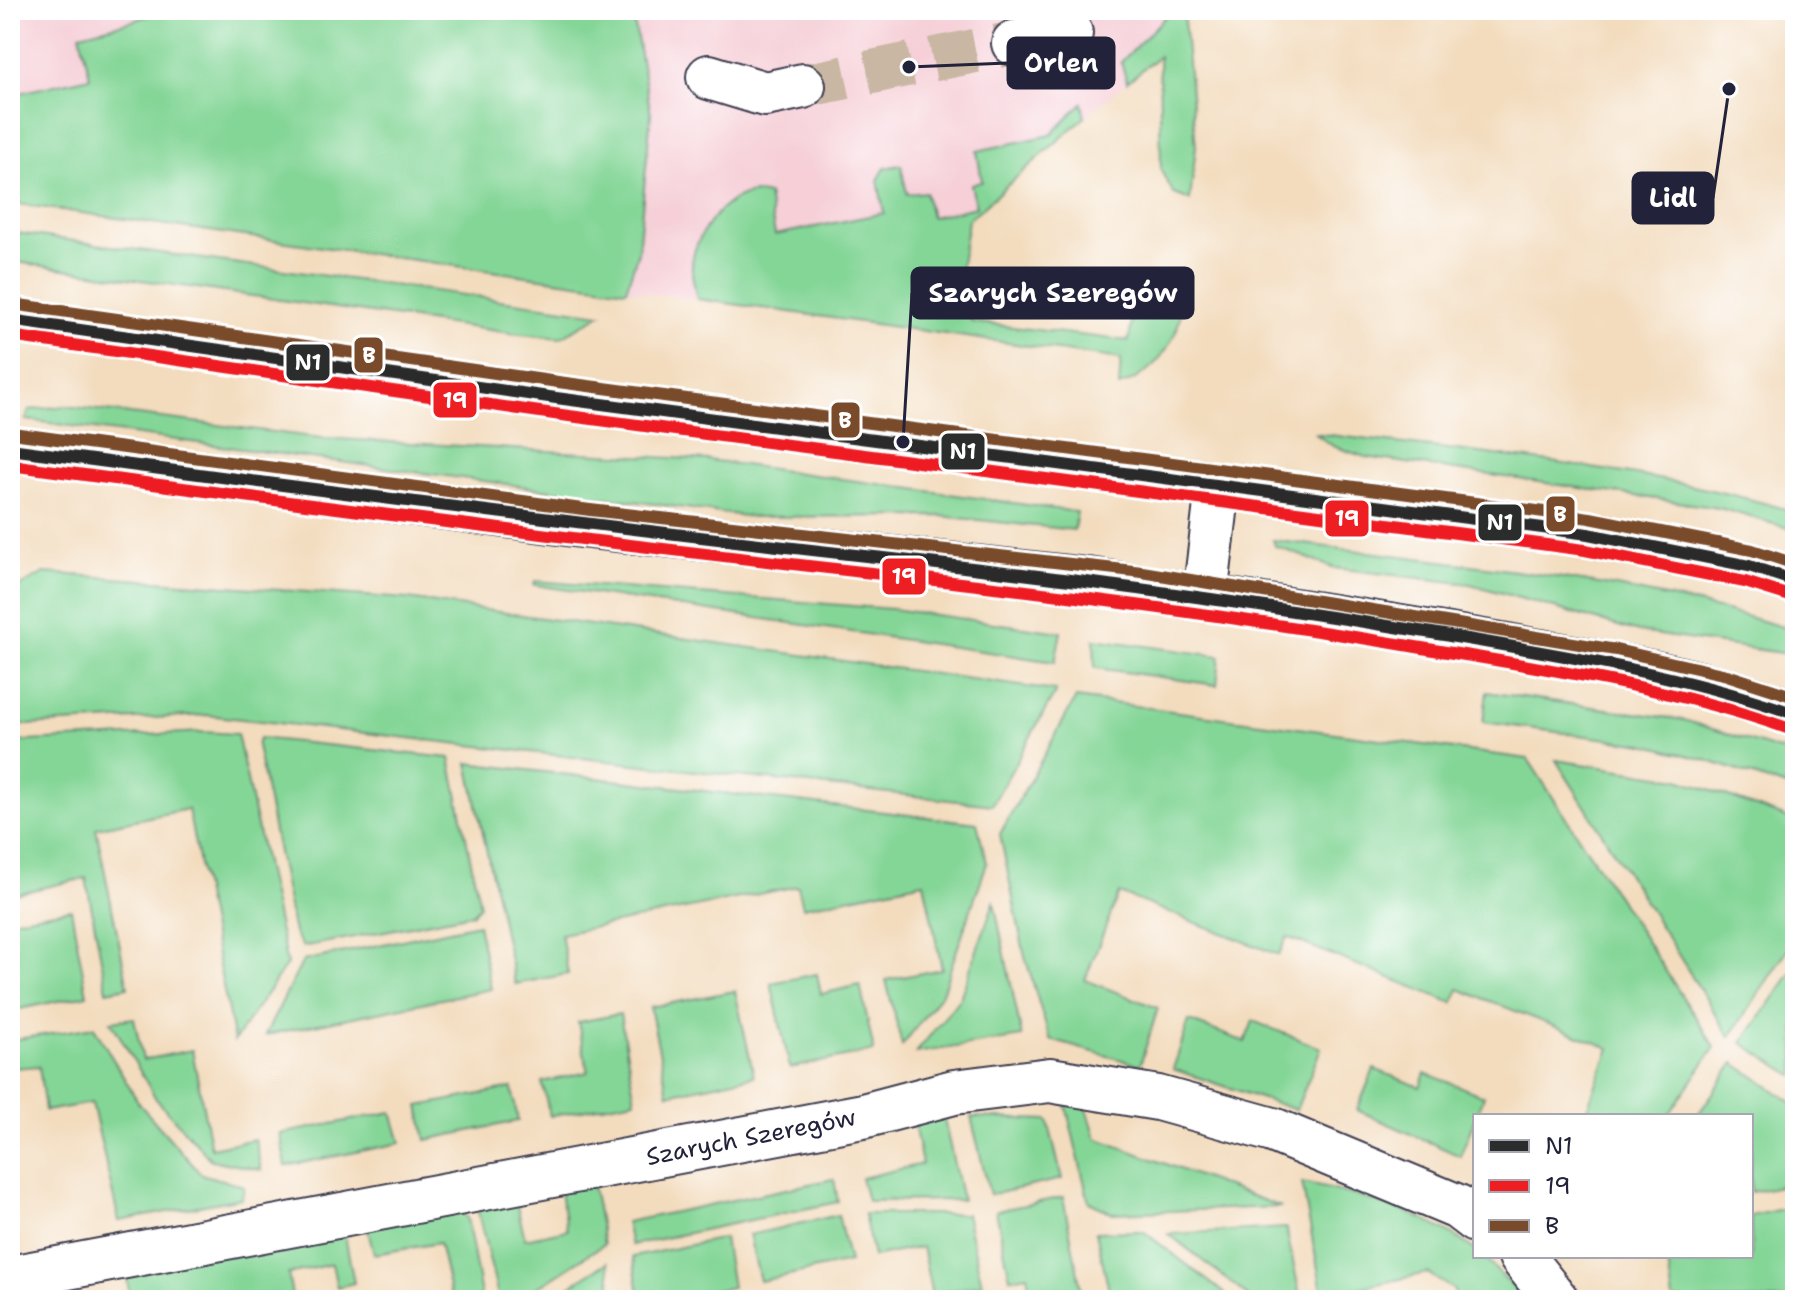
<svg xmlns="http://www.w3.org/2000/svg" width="1805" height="1310" font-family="'Shantell Sans',sans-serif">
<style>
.built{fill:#f6cfd7}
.green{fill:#84d697;stroke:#537c69;stroke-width:2}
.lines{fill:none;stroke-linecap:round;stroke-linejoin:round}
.minor-tunnel{stroke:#c9b7a4;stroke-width:44;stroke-dasharray:44 22;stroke-linecap:butt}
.minor-casing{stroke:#413e4f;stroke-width:48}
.minor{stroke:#fff;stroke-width:44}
.bus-1-casing{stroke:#fff;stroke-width:18}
.bus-2-casing{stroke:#fff;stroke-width:18}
.bus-3-casing{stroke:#fff;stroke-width:18}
.bus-1{stroke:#2b2c2c;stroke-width:12}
.bus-2{stroke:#ee1f23;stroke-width:12}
.bus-3{stroke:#7a4b2a;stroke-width:12}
.labels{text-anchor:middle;stroke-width:8;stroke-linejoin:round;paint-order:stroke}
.street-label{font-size:24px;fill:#22223b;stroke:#fff}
.leader{fill:none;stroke:#22223b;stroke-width:3}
.callout-dot{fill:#22223b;stroke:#fff;stroke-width:3}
.callout{fill:#22223b;stroke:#22223b;stroke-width:3}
.callout-label{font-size:26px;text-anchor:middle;font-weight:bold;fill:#fff}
.line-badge{stroke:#fff;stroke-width:3}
.badge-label{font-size:22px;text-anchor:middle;font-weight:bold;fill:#fff}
</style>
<rect width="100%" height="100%" fill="#fff"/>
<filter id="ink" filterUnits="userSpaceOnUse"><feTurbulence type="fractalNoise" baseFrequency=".0125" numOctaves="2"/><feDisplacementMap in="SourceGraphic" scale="16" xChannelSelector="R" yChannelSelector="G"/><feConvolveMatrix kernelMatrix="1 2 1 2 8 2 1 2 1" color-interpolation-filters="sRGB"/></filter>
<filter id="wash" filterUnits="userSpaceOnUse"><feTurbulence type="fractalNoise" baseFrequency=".006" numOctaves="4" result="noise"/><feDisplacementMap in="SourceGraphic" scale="32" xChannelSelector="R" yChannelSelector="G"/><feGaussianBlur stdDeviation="1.8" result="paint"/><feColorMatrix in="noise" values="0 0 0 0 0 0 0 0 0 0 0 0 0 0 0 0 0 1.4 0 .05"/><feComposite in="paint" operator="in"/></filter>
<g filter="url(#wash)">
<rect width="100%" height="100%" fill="#f3dcbe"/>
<path class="built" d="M10,10h172l-172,145z
M631,10h552v25l-98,82 -230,205 -229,-32 12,-38 13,-138z"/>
<path class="green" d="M160,10h472l19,104 -13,138 -12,38 -616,-87v-108l80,-18 -10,-43 57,-14z
M1163,10h20l13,136 -6,54 -16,-6 -13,-23 -2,-115 -32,26 -6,-20 44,-45z
M1082,103l3,14 -117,103 -12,75 16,27 157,19c6,-34 0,-84 54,-61 -2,15 -1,37 -7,51 -10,25 -31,47 -57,55l2,-27 -424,-60c-3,-14 -7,-28 -4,-43 7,-29 40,-72 75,-61l7,40 109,-22 -6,-33 7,-12 16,-3 6,29 18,-2 6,25 45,-10 -5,-23 11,-2 -5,-31 74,-16z
M10,232l591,82 -41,24 -50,-5 -494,-71 -6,-2z
M66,406l255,32 387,22 369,52 -3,18 -134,-14 -188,1 -726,-97 3,-10z
M1314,433c160,21 326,32 481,79v18l-76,-22 -354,-51 -32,-11z
M1273,540c174,23 354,37 522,91v24l-156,-23 -169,-48 -136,-16 -59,-22z
M44,573l364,26 648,92 -64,114 -785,-90 -197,11v-134z
M535,581l357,28 169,23 -6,30 -521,-77z
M1094,639l126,17 -3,29 -122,-17z
M1487,692l197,28 111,35v35l-89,-30 -62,-16 -161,-22z
M1076,698l452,61 187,288 -47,69h-84l26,-68 -151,-59 -6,14 -166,-66 -8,18 -160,-62 -34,87 73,28 -18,57 -90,-25 -26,-87 -24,-119z
M203,732l34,2 50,230 -53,77 -46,-232 -92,19 32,159 -21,4 -21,-113 -76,17v-153z
M259,738l191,20 30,148 -8,8 -169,33 -9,-14 -37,-187z
M1556,760l123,19 116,42v117l-65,99z
M468,763l509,60 10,40 -45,130 -40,53 -16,-66 56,-11 -18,-87 -121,25 -5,-21 -237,48 7,40 -53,10z
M994,902l28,135 -106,16 44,-55z
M71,909l16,86 -77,16v-91z
M478,924l13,65 -226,46 38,-74z
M1795,968v108l-53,-33z
M817,974l4,20 39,-9 14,66 -84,17 -19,-85z
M735,991l19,85 -86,18 -18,-87z
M620,1014l15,86 -85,16 -8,-34 46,-10 -10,-50z
M134,1018l9,42 49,-10 19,98 44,-9 6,31 -50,-10 -55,-61 -45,-78z
M1189,1021l56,21 8,-21 68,27 -25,62 -123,-41z
M94,1027l46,78 61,69 43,12 -2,12 -123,23 -27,-118 -47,8 -6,-45 -24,2 -5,-28z
M1734,1063l61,41v79l-44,9v-76h-54z
M1374,1069l46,18 5,-14 59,23 -24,60 -103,-46z
M512,1088l6,33 -92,19 -7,-34z
M1065,1102l21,3 10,33 185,69 -169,6 -23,-11z
M392,1112l9,31 -115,23 -6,-32z
M943,1115l19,85 -95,1 -6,-23 61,-14 -9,-44z
M971,1117l77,3 14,59 -72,16z
M834,1179l4,23 -207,43 -5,-23z
M592,1182l12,62 -86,56h-19l-21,-88 7,-8 30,-7 10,42 42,-9 -8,-43z
M1302,1183c62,13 122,29 173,67v6h7l44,44h-70l-2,-10 -27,-17 -104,23z
M1063,1197l20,103h-51l-5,-25 -17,3 -14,-67z
M1795,1206v94h-122l-6,-44h84v-40z
M459,1210l8,8 15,82h-30l-13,-57 -65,11 -7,-27z
M864,1214h102l16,70 -50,11 -10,-48 -49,10z
M838,1215l11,47 -89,19 -11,-46z
M1286,1228l15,72h-48l-84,-66z
M1143,1231l90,69h-101l-1,-5 -20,4 -15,-67z
M345,1236l9,47 -17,4 -5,-23 -44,10 5,26h-162l-7,-35z
M724,1238l8,49 -61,13h-31l-7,-43z
M608,1262l5,38h-65z"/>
</g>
<g filter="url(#ink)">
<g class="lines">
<path class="minor-tunnel" d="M803,86l211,-43"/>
<g class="minor-casing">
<path id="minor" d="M1014,43l56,-10
M709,77l56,17 38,-8
M10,320l546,78 1032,136 161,32 46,15
M10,449l578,77 500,54c138,20 276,41 413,65 99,18 200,33 294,69
M1205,597l13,-110
M1521,1256l35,44
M10,1278l853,-162 91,-24 96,-12 108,18 115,32 185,77 17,13"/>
</g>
<use href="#minor" class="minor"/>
<g class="bus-1-casing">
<path id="bus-1" d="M10,320l546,78 1032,136 161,32 46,15
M10,449c291,39 582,77 874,109 184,20 366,45 548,75 123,21 246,40 363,81"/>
</g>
<g class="bus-2-casing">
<path id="bus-2" d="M10,336l544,78 1031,136 160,32 45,14
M10,465c290,39 580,77 871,109 183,20 365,44 547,75 122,20 245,39 362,80"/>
</g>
<g class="bus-3-casing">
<path id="bus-3" d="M12,304l546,78 1032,136 162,32 43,14
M12,433l578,77 552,62 474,78 111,25 68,22"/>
</g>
<use href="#bus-1" class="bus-1"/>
<use href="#bus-2" class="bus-2"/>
<use href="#bus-3" class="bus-3"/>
</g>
</g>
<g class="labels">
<g class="street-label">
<text transform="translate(751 1137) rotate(-11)" y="8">Szarych Szeregów</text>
</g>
</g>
<path class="leader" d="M909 67L1008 63M1729 89L1713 198M903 442L912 293"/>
<g class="callout-dot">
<circle cx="909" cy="67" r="8"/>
<circle cx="1729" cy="89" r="8"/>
<circle cx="903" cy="442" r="8"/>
</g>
<g class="callout">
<rect x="1008" y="38" width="106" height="50" rx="8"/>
<rect x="1633" y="173" width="80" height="50" rx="8"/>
<rect x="912" y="268" width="281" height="50" rx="8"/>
</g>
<g class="callout-label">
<text x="1061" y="72">Orlen</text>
<text x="1673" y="207">Lidl</text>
<text x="1053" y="302">Szarych Szeregów</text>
</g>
<g class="line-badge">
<rect x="353" y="336" width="31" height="38" rx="8" fill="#7a4b2a"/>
<rect x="285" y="343" width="46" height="39" rx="8" fill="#2b2c2c"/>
<rect x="432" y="381" width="46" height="38" rx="8" fill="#ee1f23"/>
<rect x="830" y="401" width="31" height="38" rx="8" fill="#7a4b2a"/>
<rect x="940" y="432" width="46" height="39" rx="8" fill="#2b2c2c"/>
<rect x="1545" y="495" width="31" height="38" rx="8" fill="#7a4b2a"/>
<rect x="1324" y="499" width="46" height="39" rx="8" fill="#ee1f23"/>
<rect x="1477" y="503" width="46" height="39" rx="8" fill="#2b2c2c"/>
<rect x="881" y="557" width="46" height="39" rx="8" fill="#ee1f23"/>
</g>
<g class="badge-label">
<text x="369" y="363">B</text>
<text x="308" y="370">N1</text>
<text x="455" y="408">19</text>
<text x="845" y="428">B</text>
<text x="963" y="459">N1</text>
<text x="1560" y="522">B</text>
<text x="1347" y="526">19</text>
<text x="1500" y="530">N1</text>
<text x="904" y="584">19</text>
</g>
<rect width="1805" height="1310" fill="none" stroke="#fff" stroke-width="40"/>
<rect x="1473" y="1114" width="280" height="144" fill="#ffffff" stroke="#a7a7b1" stroke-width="2"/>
<rect x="1489" y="1140" width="40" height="12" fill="#2b2c2c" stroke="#a7a7b1" stroke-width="2"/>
<text x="1545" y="1154" font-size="24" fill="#22223b">N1</text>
<rect x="1489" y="1180" width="40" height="12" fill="#ee1f23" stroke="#a7a7b1" stroke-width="2"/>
<text x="1545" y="1194" font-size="24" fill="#22223b">19</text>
<rect x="1489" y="1220" width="40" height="12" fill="#7a4b2a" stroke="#a7a7b1" stroke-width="2"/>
<text x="1545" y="1234" font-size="24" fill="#22223b">B</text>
</svg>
